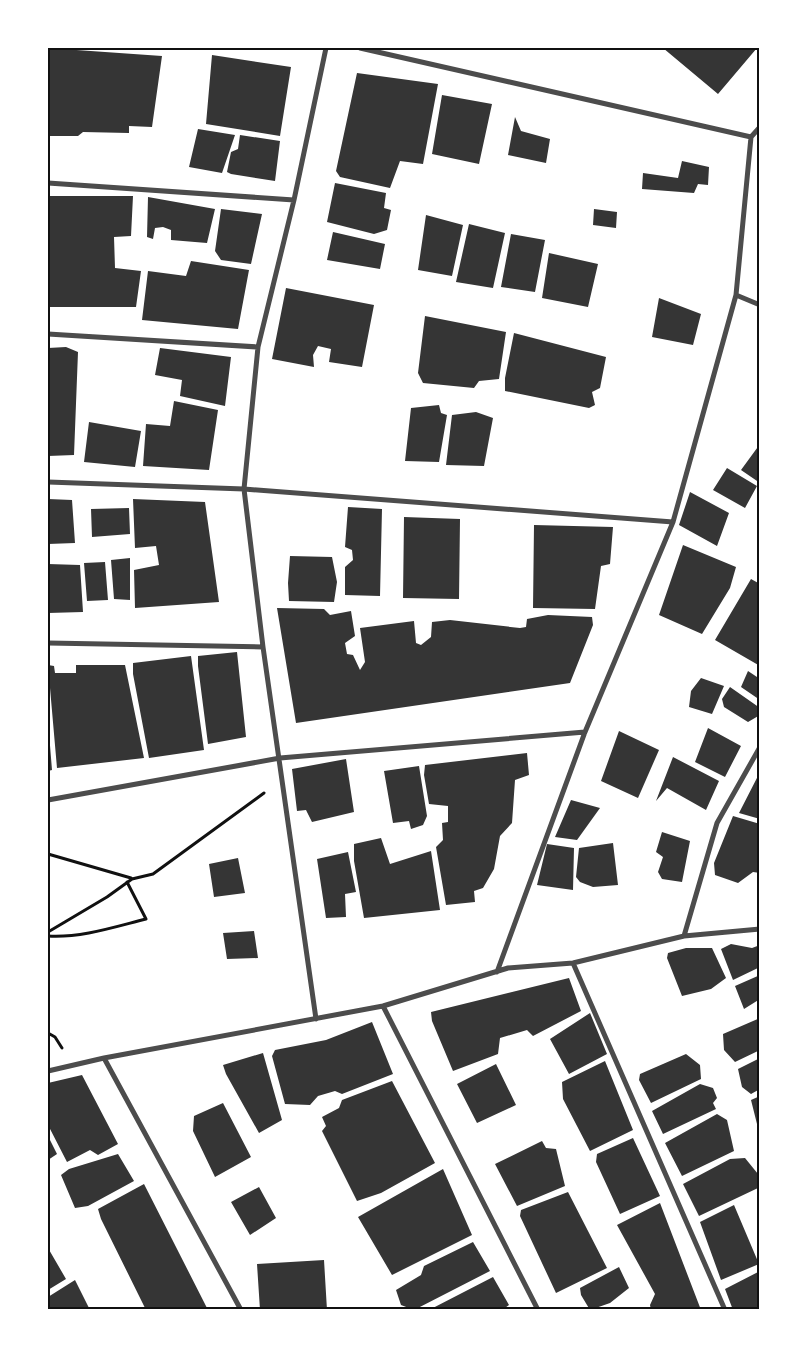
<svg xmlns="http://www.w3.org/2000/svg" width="807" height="1357" font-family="Karla,sans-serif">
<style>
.building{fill:#353535}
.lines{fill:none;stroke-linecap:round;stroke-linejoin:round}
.path{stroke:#111;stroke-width:3}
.minor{stroke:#4c4c4c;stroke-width:5}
.neatline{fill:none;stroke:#111;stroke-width:2}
</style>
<rect width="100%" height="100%" fill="#fff"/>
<path class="building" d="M48,48l114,8 -10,71 -23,-1v7l-46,-1 -5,4h-30z
M663,48h94l-39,46z
M212,55l79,12 -11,69 -74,-12z
M357,73l81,11 -15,80 -23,-3 -10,27 -50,-11 -4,-6z
M442,95l50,9 -13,60 -47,-10z
M515,117l6,14 29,8 -4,24 -38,-8z
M198,129l37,6 -13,38 -33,-6z
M240,135l40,6 -5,40 -44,-7 -4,-2 4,-20 7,-3z
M682,161l27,6 -1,18 -10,-1 -4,9 -52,-4 1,-16 35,5z
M335,183l51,10 -2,15 7,2 -4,20 -13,4 -47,-12z
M48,196h85l-2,40 -17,1 1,31 26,3 -5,36h-88z
M148,197l67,12 -8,34 -36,-3v-10l-8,-3 -8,1 -2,11 -6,-2z
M221,209l41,5 -11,50 -30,-4 -6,-9z
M594,209l23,3 -1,16 -23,-3z
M426,215l37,10 -11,51 -34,-6z
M469,224l36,9 -12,55 -37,-6z
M333,232l52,12 -5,25 -53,-9z
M511,234l34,6 -10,52 -34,-5z
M549,253l49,11 -10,43 -46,-9z
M191,261l58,9 -11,59 -96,-9 6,-49 38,5z
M286,288l88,17 -12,62 -33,-5 2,-13 -13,-3 -5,9 1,12 -42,-8z
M659,298l42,16 -8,31 -41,-8z
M425,316l81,16 -7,47 -20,2 -5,7 -51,-5 -5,-10z
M514,333l92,24 -6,31 -8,4 3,13 -6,3 -84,-17v-13z
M66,347l12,5 -4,103 -26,1v-108z
M160,348l71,9 -6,49 -45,-10 2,-16 -27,-5z
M174,401l44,9 -9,60 -66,-4 3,-42 24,2z
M439,405l2,8 6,2 -8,47 -34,-1 6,-53z
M476,412l17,6 -9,48 -38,-1 6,-50z
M89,422l52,9 -6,36 -51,-5z
M760,444v39l-19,-13z
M727,468l30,18 -12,22 -32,-18z
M690,492l39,21 -12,33 -38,-21z
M48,499l24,1 3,43 -27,1z
M133,499l72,3 14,100 -84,6 -1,-38 25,-5 -3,-19 -21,2z
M348,507l34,2 -2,87 -35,-1v-28l8,-7 -1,-10 -7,-3z
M129,508l1,26 -38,3 -1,-28z
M404,517l56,2 -1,80 -56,-1z
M534,525l79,2 -3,37 -9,2 -6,43 -62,-1z
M683,545l53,22 -6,21 -28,46 -43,-19z
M290,556l42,1 5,25 -3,20 -45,-1 -1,-18z
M130,558v42l-16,-1 -3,-39z
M105,562l3,38 -21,1 -3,-38z
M48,564l32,1 3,47 -35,1z
M751,579l9,5v82l-45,-26z
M277,608l47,1 6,6 21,-4 4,25 -10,7 2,11 6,1 7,15 5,-8 -5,-34 54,-7 2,22 5,2 10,-8 1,-15 18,-2 70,8 6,-1 1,-8 21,-4 44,2 1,8 -23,58 -274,40z
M237,652l9,85 -38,7 -10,-78v-10z
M191,656l13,94 -55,8 -16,-84v-11z
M48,665l6,1 1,7h21v-8h49l19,93 -87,10z
M748,671l12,8v21l-19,-13z
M701,678l23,8 -12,28 -23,-7 2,-16z
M730,687l30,21v7l-12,7 -24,-15 -2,-8z
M708,728l33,18 -16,31 -30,-15z
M619,731l40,19 -21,48 -37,-17z
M48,733h1l3,37 -4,1z
M527,753l2,22 -14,5 -3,43 -12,13 -6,33 -11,19 -9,3 1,11 -29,3 -10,-58 7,-7 -1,-17 6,-1v-16l-19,-2 -5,-29 1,-10z
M673,757l46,24 -13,29 -39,-22 -11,13z
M346,759l8,53 -42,10 -6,-12 -9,1 -5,-42z
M419,766l8,50 -4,9 -12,4 -2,-8 -16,2 -9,-52z
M760,772v47l-21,-6z
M571,800l29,8 -23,32 -22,-3z
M733,816l27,8v49l-7,-1 -15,11 -23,-8 -1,-12z
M662,832l28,9 -8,41 -20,-3 -4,-7 5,-15 -7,-5z
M381,838l9,26 41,-13 9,59 -76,8 -10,-57v-17z
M613,843l5,42 -25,2 -13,-5 -4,-5 3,-29z
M547,844l27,4 -1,42 -36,-5z
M348,852l8,40 -11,2 1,23 -20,1 -9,-59z
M238,858l7,35 -31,4 -5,-33z
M254,931l4,27 -31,1 -4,-26z
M731,944l21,4 8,-3v22l-27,13 -12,-31z
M686,948h26l14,30 -15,11 -29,7 -15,-38 1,-5z
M760,975v24l-16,10 -9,-23z
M569,978l12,33 -48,25 -6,-6 -27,8 -2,16 -45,17 -21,-50 -1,-9z
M590,1013l17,41 -38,20 -19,-35z
M760,1018v32l-25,12 -11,-12 -1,-16z
M372,1022l21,52 -51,20 -7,-3 -17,5 -8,9 -25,-1 -13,-48 3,-6 51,-10z
M263,1053l19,67 -23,13 -33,-59 -3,-9z
M686,1054l14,11 1,14 -50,24 -12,-23 1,-6z
M760,1058v31l-9,5 -9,-7 -4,-18z
M605,1061l28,69 -43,21 -27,-52 -1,-17z
M496,1064l20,41 -39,18 -20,-39z
M82,1075l36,69 -20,11 -8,-5 -23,12 -19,-37v-42z
M392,1081l43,82 -54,30 -24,8 -35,-70 4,-5 -4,-9 17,-9 3,-8z
M700,1084l13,4 4,10 -4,5 3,6 -53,25 -11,-23z
M760,1096v30l-3,-2 -6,-24z
M223,1103l28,54 -36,20 -22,-46 1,-15z
M717,1114l10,6 7,31 -52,25 -17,-33z
M48,1136l9,18 -9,6z
M633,1138l27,58 -40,18 -24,-52 1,-8z
M542,1141l4,7 10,1 9,37 -48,20 -22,-42z
M118,1154l16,27 -46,25 -13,2 -14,-33 8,-6z
M745,1158l13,16v14l-59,28 -16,-32 47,-25z
M443,1169l29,66 -80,40 -34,-58z
M144,1184l64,126h-62l-45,-91 -3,-10z
M259,1187l17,31 -26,17 -19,-33z
M568,1192l39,76 -51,25 -36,-77 1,-6z
M660,1203l41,107h-50l-1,-5 5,-11 -38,-69z
M734,1205l25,59 -38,16 -21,-58z
M473,1242l17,29 -76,39 -13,-5 -5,-15 25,-15 3,-9z
M48,1248l18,31 -18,11z
M324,1260l3,50h-67l-3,-46z
M619,1267l10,21 -19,15 -20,7 -9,-15 -1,-7z
M760,1271v39h-27l-8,-21z
M493,1277l16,28 -7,5h-73z
M75,1280l15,30h-42v-13z"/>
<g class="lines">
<path class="path" d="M48,854l83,24
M48,932l59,-35 25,-18 21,-5 111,-81
M48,936c33,2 66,-9 98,-17l-19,-37
M48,1033l7,4 7,11"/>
<path class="minor" d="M360,48l391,89
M48,183l246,17
M736,295l24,10
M48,334l210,13
M48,482l196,7 429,33
M48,643l215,4
M48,800l232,-42 305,-26
M684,936l33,-113 43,-76
M573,963l152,347
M497,972l88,-240 88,-210 63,-227 15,-158 9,-10
M383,1006l155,304
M316,1019l-53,-372 -19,-158 14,-142 36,-147 32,-152
M104,1058l137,252
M48,1071l56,-13 279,-52 125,-38 65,-5 111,-27 76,-7"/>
</g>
<rect width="807" height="1357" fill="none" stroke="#ffffff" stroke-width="98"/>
<rect x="49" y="49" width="709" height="1259" class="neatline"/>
</svg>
